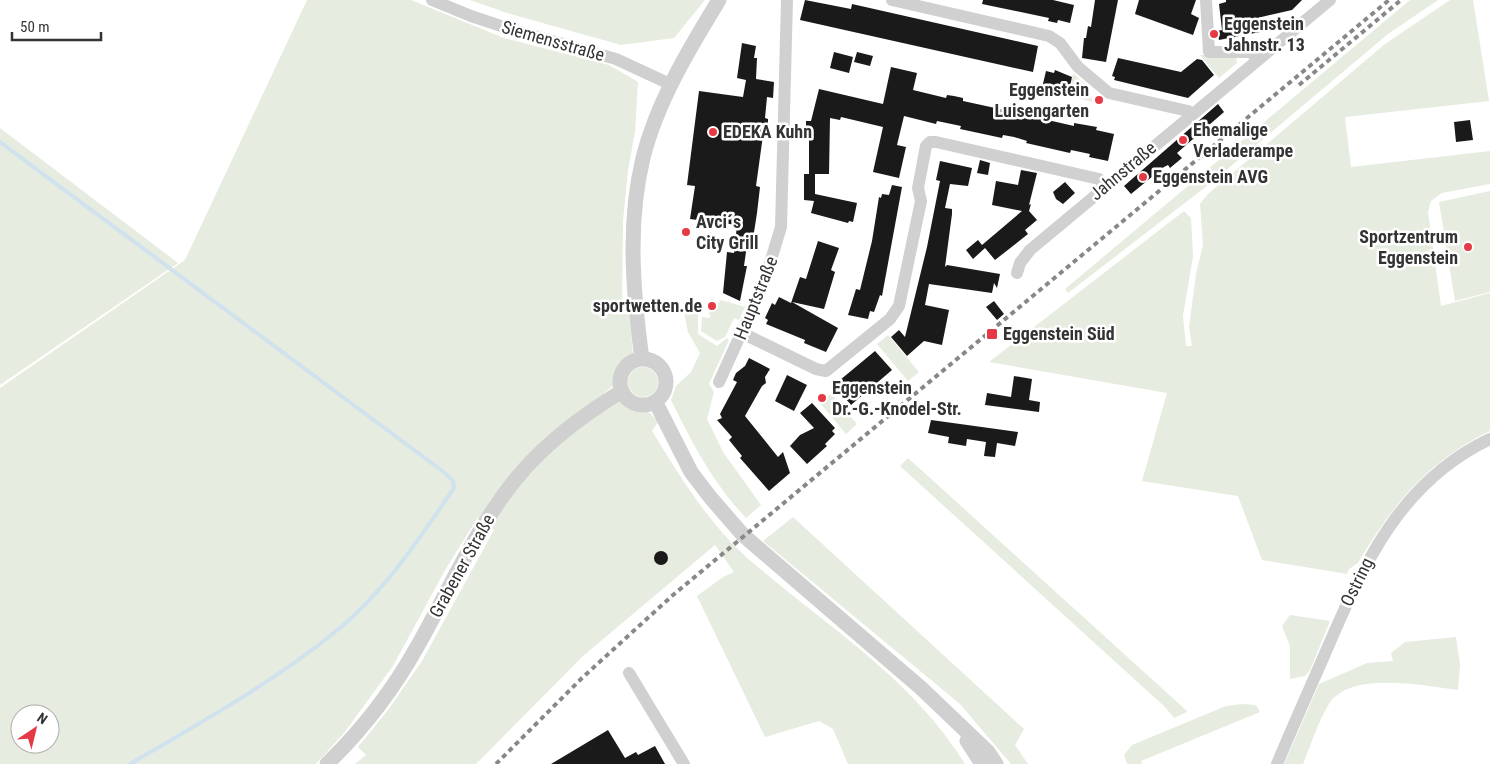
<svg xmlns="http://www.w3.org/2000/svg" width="1490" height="764" font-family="'Roboto Condensed',sans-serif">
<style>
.green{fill:#e6ecdf;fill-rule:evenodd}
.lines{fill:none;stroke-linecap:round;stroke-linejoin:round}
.stream{stroke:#cfe2ee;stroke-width:4}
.building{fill:#1a1a1a}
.minor{stroke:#d0d0d0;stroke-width:12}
.tertiary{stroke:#d0d0d0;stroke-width:15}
.rail{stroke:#888;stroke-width:4;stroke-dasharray:5 4;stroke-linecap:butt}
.poi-dot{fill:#e63946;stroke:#fff;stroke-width:2}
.labels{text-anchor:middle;stroke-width:5;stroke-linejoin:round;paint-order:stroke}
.poi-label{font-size:18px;font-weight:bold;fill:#333;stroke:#fff;text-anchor:start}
.street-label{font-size:18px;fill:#333;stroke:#fff}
</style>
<rect width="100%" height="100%" fill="#fff"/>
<path class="green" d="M307,0h104l93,38 105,27 29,17 -3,50 -7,38 -5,51 -1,93h7l4,40 -21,33 -8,6 6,11 9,-4 31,13 8,9 -6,9c27,44 55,90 93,125 77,68 165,119 220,208h-117l-15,-35 -14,-8 -54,16 -68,-141 26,-19 11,-5 -19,-27 -132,111 -107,108h-121l11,-9 -8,-8 30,-37 34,-49 72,-131 -16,-13 -34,55 -51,94 -49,67 -28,31h-316v-376l185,-128zM20,714h30v30h-30z
M470,0h235l-31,38 -53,7 -117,-33z
M1410,0h28l-50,34 -176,148 -144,111 -3,-4z
M1450,0h23l16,101 -144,16 6,50 139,-16v33l-48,9 -11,8 -3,11 13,94 49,-13v138c-62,30 -98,74 -132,132l-9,6 -2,5 -85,-14 -24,-64 -96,-15 25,-88 -178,-31 195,-151 7,7 2,38 -10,60 3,30h6l-3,-19 7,-53 7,-29 -3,-41 8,-10 177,-150z
M1200,55h36l1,8 -18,15z
M1073,73l14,13 6,16 -24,-6z
M0,128l178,135 -178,122z
M1490,191v101l-35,9 -16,-99z
M721,300l24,7 -6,13 -5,-2 -9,19 -8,4 -16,-10 1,-14 7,1 2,-3 -3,-1z
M684,312h14v22l19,12 10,-8 2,2 -20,44 5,8 -7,27 16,33 38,53 -15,13c-33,-35 -54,-75 -75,-118l5,-14 15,-14 9,-19 -12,-21z
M888,335l31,37 -11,9 -31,-37z
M628 382a15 15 0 1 1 30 0a15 15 0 1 1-30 0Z
M831,394l26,30 -11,10 -26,-31z
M908,458l279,253v1l-13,6 -9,-11 -265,-241z
M793,517l231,212 -9,16 13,19h-17l-51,-60 -197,-163z
M1290,615l40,6 -20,49 -5,6 -15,3v-33l-8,-20z
M1456,637l4,28 -2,25c-33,-4 -108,-20 -129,14 -11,17 -18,41 -26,60h-19l35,-80 48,-21 26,-2 -2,-8 14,-11z
M1242,704l14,1 4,7 -119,49 1,3h-15l-3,-9 8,-10 94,-39z"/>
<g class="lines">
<path class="stream" d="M0,142l445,331 8,8 1,7c-35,51 -70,105 -119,144 -63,51 -135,91 -205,132"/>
</g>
<path class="building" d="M805,0l46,9 1,-5 186,42 -5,26 -233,-52z
M983,0h70l21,5 -4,18 -12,-3 -1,3 -9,-2 1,-3 -67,-14z
M1095,0h23l-12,62 -24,-4 2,-20h2l2,-12 3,1z
M1139,0h57l-5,14 8,4 -6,17 -58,-21z
M1226,0h76l-10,10 -35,8 3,14 -41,8 -2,-9 5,-1 -3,-26 7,-2z
M742,43l14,3 -2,12h3l-1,21 18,3 -1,16 -6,-1 -2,21 3,1v10l-4,-1 -8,58 4,1 -3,26 -5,32h-5l-3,21h3l-7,35 -17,-8 4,-41 7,1 3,-28 -47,-6 5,-33 -8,-1 12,-94 44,6 3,-17 -9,-2z
M834,52l19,5 -4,16 -19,-5z
M857,52l16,4 -3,10 -16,-4z
M1118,58l63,14 16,-13 5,1 12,15 -26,23 -74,-18 1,-3 -3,-1z
M891,67l26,6 -4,17 33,8 1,-3 7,1 9,2v3l46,10v-3l22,5 -1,3 44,10v-3l23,4 -1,3 18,4 -6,27 -19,-4 1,-3 -19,-4 -1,3 -44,-10 1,-2 -13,-4 -11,-2 -1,3 -42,-9 1,-3 -24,-5 -1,3 -32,-8 -7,29 9,2 -7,31 -26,-6 10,-45 -42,-10 -1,3 -10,-2 -1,56h-20v-42h-3v-11h5l8,-32 64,15z
M1055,70l17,7 -4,18 -26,-7 4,-17 8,2z
M1218,104l6,8 -47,41 5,5 -12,10 -2,-3 -4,2 -33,27 -7,-8z
M1470,120l3,20 -17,2 -2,-20z
M980,160l10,3 -2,12 -11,-2z
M940,161l32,7 -4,18 -18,-2 -5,24 7,1v5l-7,53 2,-2 53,9 -3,14 -3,-5 -2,10 -63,-9 -4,21 24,5 -7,35 -18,-4 -17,15 -16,-19 8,-7 6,7 22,-90 13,-66 -4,-1z
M1021,170l16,3 -8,32 2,-1 -2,7 8,9 -12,10 3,4 -33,26 -10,-12 -12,11 -7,-9 12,-10 4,5 40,-34 -30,-6 4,-24 22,4z
M804,174h11v20l42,9 -4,19 -4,-1 -1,2 -37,-10 3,-12 -10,-1z
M1065,182l10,11 -12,11 -7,-5 -3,-7z
M892,185l10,2 -20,109 -2,-1 -6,17 -4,-1 -2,8 -20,-4 8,-26 4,1 12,-49 7,-44 2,1 1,-4 7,1z
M818,241l21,7 -8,22 4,2 -11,37 -32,-7 46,26 -12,24 -22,-9 1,-3 -39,-16 2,-4 -3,-2 7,-15 3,2 4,-8 12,6 9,-26 6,2z
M994,301l10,13 -7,6 -11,-13z
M875,351l17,19 -41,35 -17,-20z
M749,358l21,11 -5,8 1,6 -4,3 -17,30 33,41 5,-5 7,21 -21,18 -29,-33 2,-2 -13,-16 3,-3 -15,-17 5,-2 -2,-4 17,-32 -4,-2 3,-7 9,-7z
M787,375l20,10 -13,26 -19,-10z
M1014,376l18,3 -3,21 11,2 -1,10 -54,-7 2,-12 24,4z
M812,403l23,25 -3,3 3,3 -10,10 2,2 -20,18 -17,-18 10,-11 14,-7 -14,-15z
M931,420l87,12 -3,14 -18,-3 -2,14 -11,-1 2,-14 -19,-3 -1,7 -18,-3 1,-6 -21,-4z
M654 558a7 7 0 1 1 14 0a7 7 0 1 1-14 0Z
M608,730l17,28 11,-6 2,3 17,-9 10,18h-114z"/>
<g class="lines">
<path class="minor" d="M432,0l39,16 42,14 103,29 56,26
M892,0l157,36 11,7 18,24 31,26 79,18 3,3
M1206,0l3,52h42l7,8
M1017,273l3,-10 10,-13 300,-250
M742,333l74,36 10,2 64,-52 9,-13 22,-105 -3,-13 8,-42 4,-4h6l163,37 6,8
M719,382l45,-99 17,-56 6,-227
M629,673l55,91
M1277,764c16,-38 33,-76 50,-115 37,-86 74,-168 163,-210"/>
<path class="tertiary" d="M642,359c-9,-67 -15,-135 1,-201 14,-56 46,-109 76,-158
M620 382a23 23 0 1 1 46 0a23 23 0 1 1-46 0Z
M656,401l2,6 33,65 19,25 33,38 178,153 67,64 8,12
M967,741l15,23
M327,764c36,-35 66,-74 90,-117 32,-56 57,-116 98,-167 30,-37 67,-64 107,-89"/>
<path class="rail" d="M1299,85l102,-85
M496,764l86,-86 91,-83 716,-595"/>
</g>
<g class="poi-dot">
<circle cx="1214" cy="34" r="5"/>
<circle cx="1099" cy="100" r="5"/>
<circle cx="713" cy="132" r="5"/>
<circle cx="1183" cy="140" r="5"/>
<circle cx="1143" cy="177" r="5"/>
<circle cx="686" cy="232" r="5"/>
<circle cx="1468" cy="247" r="5"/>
<circle cx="712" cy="306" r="5"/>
<rect x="986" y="328" width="12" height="12" rx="2.5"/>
<circle cx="822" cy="398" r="5"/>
</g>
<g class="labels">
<g class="poi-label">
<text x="1224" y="30">Eggenstein<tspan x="1224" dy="21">Jahnstr. 13</tspan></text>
<text x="1089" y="96" text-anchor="end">Eggenstein<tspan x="1089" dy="21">Luisengarten</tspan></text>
<text x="1193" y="136">Ehemalige<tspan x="1193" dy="21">Verladerampe</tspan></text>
<text x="723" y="138">EDEKA Kuhn</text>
<text x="1153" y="183">Eggenstein AVG</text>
<text x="696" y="228">Avci´s<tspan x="696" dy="21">City Grill</tspan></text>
<text x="1458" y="243" text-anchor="end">Sportzentrum<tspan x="1458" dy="21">Eggenstein</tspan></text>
<text x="702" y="312" text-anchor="end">sportwetten.de</text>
<text x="1003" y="340">Eggenstein Süd</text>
<text x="832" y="394">Eggenstein<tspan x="832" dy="21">Dr.-G.-Knodel-Str.</tspan></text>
</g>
<g class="street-label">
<text transform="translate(553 41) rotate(16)" y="6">Siemensstraße</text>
<text transform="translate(1123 171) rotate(-40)" y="6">Jahnstraße</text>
<text transform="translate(756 298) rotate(-68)" y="6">Hauptstraße</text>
<text transform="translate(462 566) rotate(-61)" y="6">Grabener Straße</text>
<text transform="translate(1357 582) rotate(-64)" y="6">Ostring</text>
</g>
</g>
<g transform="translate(35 729) rotate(35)"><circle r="24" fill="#ffffff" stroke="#adadad"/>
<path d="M0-4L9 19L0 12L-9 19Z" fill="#e63946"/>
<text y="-8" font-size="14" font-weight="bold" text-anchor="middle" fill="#333333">N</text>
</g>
<path d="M12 32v8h89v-8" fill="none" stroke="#333333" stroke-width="2.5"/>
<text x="20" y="32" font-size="15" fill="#333333" stroke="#ffffff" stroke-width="4" paint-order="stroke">50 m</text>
</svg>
